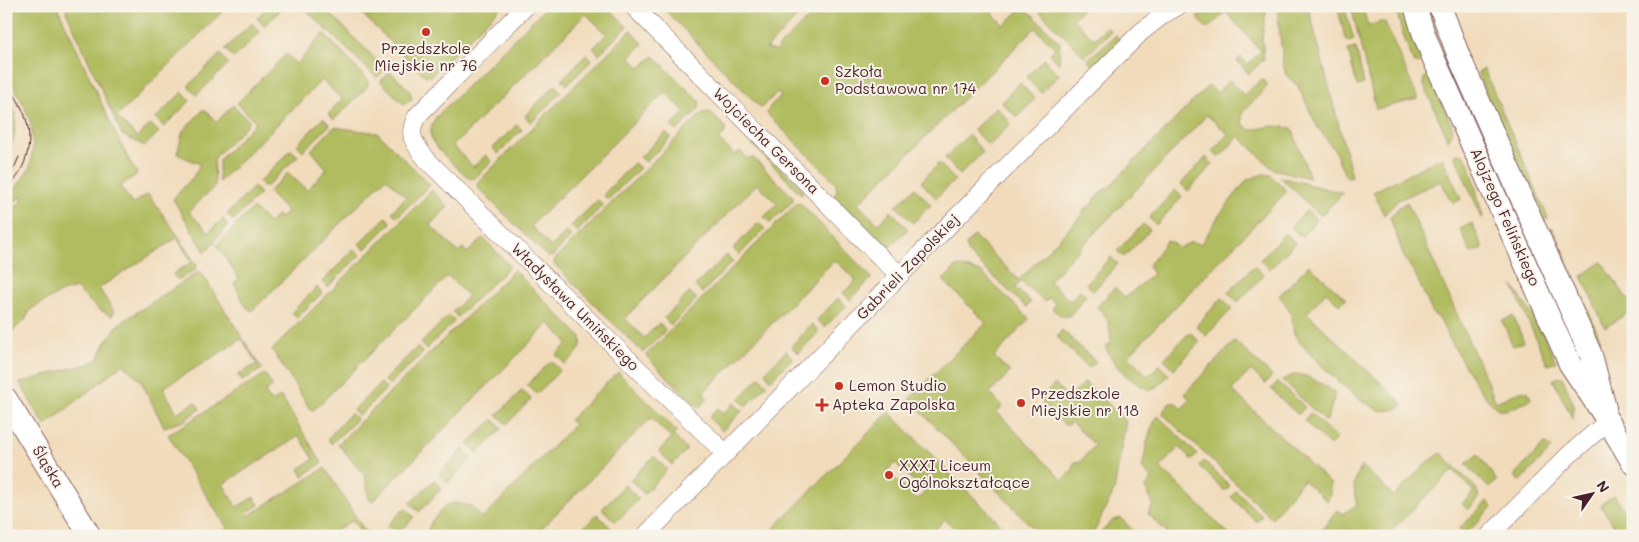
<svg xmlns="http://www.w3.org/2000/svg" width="1639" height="542" font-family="Mali,sans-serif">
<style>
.green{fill:#b0bc5e;stroke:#7d6e44;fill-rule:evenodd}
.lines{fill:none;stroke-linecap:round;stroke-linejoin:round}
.minor-casing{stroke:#84615d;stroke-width:19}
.tertiary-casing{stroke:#84615d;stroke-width:24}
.minor{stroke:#fff;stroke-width:18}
.tertiary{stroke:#fff;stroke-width:22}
.tram{stroke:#4a1f2b;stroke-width:1}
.poi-dot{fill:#c8321e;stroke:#f7f3e8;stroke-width:2}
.labels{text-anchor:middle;stroke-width:4;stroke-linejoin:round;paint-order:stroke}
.poi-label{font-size:15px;fill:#4a1f2b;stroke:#f7f3e8;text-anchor:start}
.street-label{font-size:15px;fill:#4a1f2b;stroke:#f7f3e8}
</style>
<rect width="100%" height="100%" fill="#f7f3e8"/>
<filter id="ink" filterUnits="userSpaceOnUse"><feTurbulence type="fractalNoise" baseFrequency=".02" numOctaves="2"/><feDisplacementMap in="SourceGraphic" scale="10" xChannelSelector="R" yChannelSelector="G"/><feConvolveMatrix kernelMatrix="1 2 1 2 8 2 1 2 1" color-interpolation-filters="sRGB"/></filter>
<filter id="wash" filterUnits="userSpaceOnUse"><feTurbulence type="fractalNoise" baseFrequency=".0096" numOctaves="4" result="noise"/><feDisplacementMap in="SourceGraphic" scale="20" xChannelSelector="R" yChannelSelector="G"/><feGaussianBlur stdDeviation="1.12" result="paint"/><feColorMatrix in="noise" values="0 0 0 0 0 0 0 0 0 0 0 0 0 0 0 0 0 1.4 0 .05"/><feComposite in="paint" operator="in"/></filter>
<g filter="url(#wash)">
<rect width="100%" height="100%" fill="#f1dbbb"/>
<path class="green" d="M6,6h51l61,133 11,21 8,13 -1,2 -16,11 12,18 16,-10 31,43 18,29 -2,4 -17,10 -5,-6 19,-12 -15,-24 -78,50 15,24 -2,4 -14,-7 -22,-21 -14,4 -31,17 -6,11 -14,12 -3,13 3,24 -5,-8v-146l16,-14v-6l-16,16v-13l10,-10 14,-20 3,-22 -2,-22 -7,-19 -18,-33v-41l6,-3 -6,-13z
M65,6h163l-111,111 20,20 14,-13 8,8 -14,14 -23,-11 -55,-122z
M268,6h13l-2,6 -15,14 -7,-8z
M315,6l14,6 56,57 -8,9 -72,-69z
M354,6h148l-71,70h-6z
M547,6h60l20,21 -28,27 -6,-6 14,-14 -21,-20 -133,132 20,21 13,-12 6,7 -17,16 -5,1c-10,-9 -33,-28 -38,-39 -3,-8 0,-16 4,-23z
M640,6h52l-1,2 2,2 6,-4h109l-42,43 9,2 45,-45h178l-6,7 12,12 20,-19 36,37 -1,21 -10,-10 6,-6 -20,-20 -177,176 20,20 13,-13 17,18 -24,24 -52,-52 5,-11 -2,-8 -68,-68 3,-8 11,-10 -4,-3 -16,15 -98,-100 -14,7z
M1034,6h51l-12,13 21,20 12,-12 5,4 -26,26z
M1227,6h40l-5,31 2,22 -15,15 -12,-13 4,-4 7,7 13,-13 -35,-39 -19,17 -10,-12z
M1277,6h31l44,170 -5,1 -3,-4 -9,-22 -17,-23 -20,-42 -12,-11 -3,-11z
M1337,6h7l10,34 -8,1z
M1351,6h11l6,20 12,-4h5l33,77 -42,10z
M1396,6h5l9,26 13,29 -6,3 -3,-2c-8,-18 -15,-36 -18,-56z
M252,23l8,9 -26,26 -9,-9z
M631,30l12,14 -13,13 10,11 14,-12 46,46 -1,7 -22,22 -6,-5 14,-14 -20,-20 -134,134 20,21 15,-15 5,4 -18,20 -5,1 -70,-69 1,-7z
M323,34l3,2 42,44v6l-34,34 -6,-6 14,-15 -20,-19 -103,102v-22l37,-38 -19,-19 49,-49 11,10z
M1116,35l6,7 -26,26 -9,-8z
M1356,48l8,36 -7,2 -9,-36z
M220,54l8,10 -31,31 -9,-9z
M587,54l5,6 -25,25 -5,-6z
M1044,59l15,16 -18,18 -15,-16z
M1484,69l64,149 -4,2 -4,-2 -62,-143 1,-4z
M391,72l19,19 2,8 -8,6 -24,-24z
M1429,76l23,50v8l-4,6 -25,-57 1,-5z
M1262,79l6,7 -26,27v10l8,7 24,-4 18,2 18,50 -37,-9 -34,-33 -20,22 -7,-7 16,-17 -21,-19 -158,166 21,20 10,-11 6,6 -17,20h-7l-10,-7 4,-5 -7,-6 -4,4 -24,-20 -6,6 16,14 -5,5 -59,-55 -1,-7 8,-9 45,44 65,-67 -1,-2 11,-9v-2l10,-11 4,-1 101,-103 8,8 12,-13 15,15z
M1020,83l15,16 -18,18 -16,-15z
M555,85l6,7 -30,31 -6,-7z
M6,89c12,22 12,47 0,69z
M182,92l8,9 -26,26 -8,-9z
M233,105l17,17 -36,36 1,28 -26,26 20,20 14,-13 5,7 -23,26 -32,-53 21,-23 6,-12 -23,-10 6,-23 21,-22 13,13z
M996,107l15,16 -22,23 -16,-16z
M710,112l16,16 -2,6 -5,6 16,15 5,-4 7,7h7l39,39v4l-23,22 -6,-6 13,-13 -20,-20 -132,134 19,20 15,-15 7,7 -22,22h-2l-88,-88 1,-5 147,-146z
M323,118l7,7 -27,26 -6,-6z
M517,124l5,6 -24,24 -5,-6z
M334,127l44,6 52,52 -33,32 -5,-5 14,-15 -20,-19 -134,133 -6,-4 -12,-24 5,-4 -22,-34 36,-37 16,15 8,-8 4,3 6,-6 -19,-20 20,-19 19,17 20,-21 -16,-19z
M666,132l5,5 -25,25 -6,-5z
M968,135l15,17 -23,23 -15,-17z
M749,141l7,1 46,46v7z
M291,150l7,6 -33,32 -6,-6z
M1460,153l5,3 6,13 12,48 -1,1 -28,-64z
M1206,157l7,7 -25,27 -7,-7z
M1442,157l19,42 -7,4 -4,-4 -9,-18 -43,19 -14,15 -11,-23z
M634,163l6,5 -32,32 -5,-5z
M939,163l16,17 -19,18 -15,-16z
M1263,174l8,1 16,16 -159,165 20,20 11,-11 10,10 -14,13 -6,2c-21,-10 -35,-23 -44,-44l6,-2c-1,-17 -1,-25 -14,-37l18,-20 10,11 28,-24 -5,-8 19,-26 12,8 12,-6 10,2 19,-30 27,-34z
M1280,177l63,16 -22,23z
M254,187l6,7 -27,27 -6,-7z
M915,188l16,17 -18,18 -17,-17z
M432,190l16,17 -18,18 28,27 5,-4 4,5 16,-15 27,28 -53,51 -4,-6 15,-15 -20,-20 -134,134 -4,-1 -38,-59z
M1175,190l7,7 -26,28 -7,-7z
M598,200l5,5 -26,27 -6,-6z
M1407,202l89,200 27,-12 2,3 3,-2 3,8c-8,3 -20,12 -29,11 -18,-2 -54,-74 -63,-92l-6,-4 -18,-40 -11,-17 -14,-40 9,-10z
M800,203l70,73 1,3 -21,21 -7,-7 13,-13 -21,-20 -132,133 5,6 -9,9 -52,-51 -1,-2 150,-151z
M1307,210l10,10 -16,17 -10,-10z
M386,217l5,6 -26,26 -6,-5z
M758,223l7,6 -26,26 -6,-6z
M1472,223l11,25 -12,5 -11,-24z
M1143,224l7,6 -26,27 -7,-6z
M1553,228l48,113 -5,3 -48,-114z
M1285,233l10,10 -25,26 -10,-9z
M354,249l6,6 -32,32 -6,-5z
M727,255l6,6 -31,32 -7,-7z
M1111,257l7,7 -25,27 -7,-7z
M1602,262l31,45v2l-28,19 -23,-52z
M1309,265l37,34 -6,6 -14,-13 -19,21 97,92c-6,4 -17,7 -25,5 -19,-6 -72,-56 -83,-73 -4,-6 -3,-12 -4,-18 -1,-9 -7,-17 -13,-23z
M957,266l24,6 48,47 -35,38 16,15 -20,21 12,13 -5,6 65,68 12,-12 -2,-2 4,-5 3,2 16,-18 -24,-23 -5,4 -27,-26 16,-16 14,14 16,-16 41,39 -12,70 -22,45h-51l-132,-137 77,-76 -43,-43z
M1254,266l10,9 -26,27 -10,-9z
M514,270l67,67c3,13 -7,19 -16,27l-9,-9 12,-12 -19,-20 -177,179 -3,-3 -4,-23 -27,-32z
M201,272l61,97 -20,12 -4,-6 19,-11 -15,-25 -79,49 14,25 18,-11 5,7 -16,12 -20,6 -23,-46 -18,-17 -78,62 -25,-43 47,-14 19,-4 12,-6 9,-19 12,-16 78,-51z
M1513,286l25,37 18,39 -7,3 -2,-1z
M317,287l5,6 -25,25 -6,-5z
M690,292l7,7 -26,26 -7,-7z
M838,298l8,8 -21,21 -8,-7z
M1222,298l10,11 -26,27 -10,-10z
M449,315l6,6 -29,28 -5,-6z
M1513,316l11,26 -11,4 -11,-25z
M812,324l7,8 -21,21 -7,-7z
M1062,330l34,32 -7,6 -32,-31z
M1190,332l10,10 -26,27 -10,-10z
M1235,341l37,35 -7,8 -14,-14 -19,20 98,93v13l-3,5 -24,-21 -31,38 -109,-104 1,-4 6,-7h6l5,6 9,-9 -5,-6v-1z
M417,347l6,6 -34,32 -5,-5z
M786,351l7,7 -22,22 -6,-8z
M551,361l9,9 -23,24 -10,-9z
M618,372l59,59 -4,4 14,15 -15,15 -13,-14 12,-13 -20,-20 -117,118h-109l7,-15 13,-15 10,-3 16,3 12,12 91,-93 -5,-5z
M265,374l8,13 -8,5 6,10 10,-5 41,66 -19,13 -4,-7 15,-10 -15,-23 -76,48 14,23 17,-10 5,8 -13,8 2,3 77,-48 43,68h-5l-10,-16 -25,16h-96l-64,-101z
M1296,374c15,2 26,10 38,18v7l-8,23 -44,-42z
M1562,376l11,27v16l-20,-39z
M760,377l7,8 -21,21 -7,-7z
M1278,382l27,25 -7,8 -27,-26z
M381,383l5,6 -27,27 -6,-6z
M522,390l9,9 -24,25 -10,-9z
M734,403l8,8 -20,20 -13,-13 9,-10 6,6z
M889,412l123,124h-50l-17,-17 -16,17h-163zM895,463l30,29 -8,8 -30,-29z
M351,413l6,6 -26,25 -3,-6z
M1310,413l27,25 -7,8 -26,-25z
M1158,416l39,38 -5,6 -13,-13 -19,20 71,69h-60l-23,-22 5,-10 -8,-16 7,-9 -10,-10c4,-19 5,-37 16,-53z
M493,419l9,10 -24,24 -10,-9z
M1545,443l6,6 -31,33 -6,-6z
M463,449l9,9 -24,25 -9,-9z
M1441,453l36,36 2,9 -11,12 -6,-6 12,-13 -21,-21 -67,66h-69l20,-26 5,4 15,-9c-4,-18 -5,-22 5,-39l32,30 30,-31z
M1478,454l19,27 -8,7 -23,-24z
M654,456l13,14 -23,24 -14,-14z
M1204,461l26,25 -5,5 -26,-25z
M434,480l8,8 -23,24 -9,-9z
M625,485l14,14 -23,23 -14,-13z
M1236,491l26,25 -5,6 -26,-25z
M1614,495l19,29v12h-12l-21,-31z
M1487,501l5,6 -27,28 -6,-6z
M405,508l9,9 -9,10 -8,4 -10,-5z
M597,514l14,14 -8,8h-28z
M1121,518l17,18h-40l15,-16z"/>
</g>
<g filter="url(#ink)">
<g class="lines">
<g class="minor-casing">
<path id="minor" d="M526,6l-109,110c-11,20 -2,28 10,44l178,177 120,116
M633,6l250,254 17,15
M645,536l297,-304 199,-200 23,-18 14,-8
M1489,536l80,-81 39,-34"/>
</g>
<g class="tertiary-casing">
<path id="tertiary" d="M1415,6l8,26 10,25 137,307 38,57 25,42
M1440,6l18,48 133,301 14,53
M6,399l84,137"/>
</g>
<use href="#minor" class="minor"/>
<use href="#tertiary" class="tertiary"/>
<path class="tram" d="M6,81c7,12 16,24 20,38 8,26 -1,53 -20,71
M6,147c7,-18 6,-38 2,-57
M6,179l9,-13 4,-9"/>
</g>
</g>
<g class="poi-dot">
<circle cx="426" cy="32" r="5"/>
<circle cx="825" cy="81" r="5"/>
<circle cx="839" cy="386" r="5"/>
<circle cx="1021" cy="403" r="5"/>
<path d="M819.5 397.5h5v5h5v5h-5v5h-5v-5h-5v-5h5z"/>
<circle cx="889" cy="475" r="5"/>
</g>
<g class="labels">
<g class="poi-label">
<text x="426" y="54" text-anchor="middle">Przedszkole<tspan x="426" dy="17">Miejskie nr 76</tspan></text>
<text x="835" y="77">Szkoła<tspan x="835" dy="17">Podstawowa nr 174</tspan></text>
<text x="849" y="391">Lemon Studio</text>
<text x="1031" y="399">Przedszkole<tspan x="1031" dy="17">Miejskie nr 118</tspan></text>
<text x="832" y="410">Apteka Zapolska</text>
<text x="899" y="471">XXXI Liceum<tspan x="899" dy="17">Ogólnokształcące</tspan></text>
</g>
<g class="street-label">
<text transform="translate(766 141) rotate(45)" y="5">Wojciecha Gersona</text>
<text transform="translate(1505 217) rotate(66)" y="5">Alojzego Felińskiego</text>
<text transform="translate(908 267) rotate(-46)" y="5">Gabrieli Zapolskiej</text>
<text transform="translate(575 307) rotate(45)" y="5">Władysława Umińskiego</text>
<text transform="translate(48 467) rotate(59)" y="5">Śląska</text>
</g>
</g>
<rect width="1639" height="542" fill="none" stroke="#f7f3e8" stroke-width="25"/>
<g transform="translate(1592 494) rotate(56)" stroke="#f7f3e8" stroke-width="4" paint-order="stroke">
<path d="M0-4L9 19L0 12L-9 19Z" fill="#4a1f2b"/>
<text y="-8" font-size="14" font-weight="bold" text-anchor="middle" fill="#4a1f2b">N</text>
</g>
</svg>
